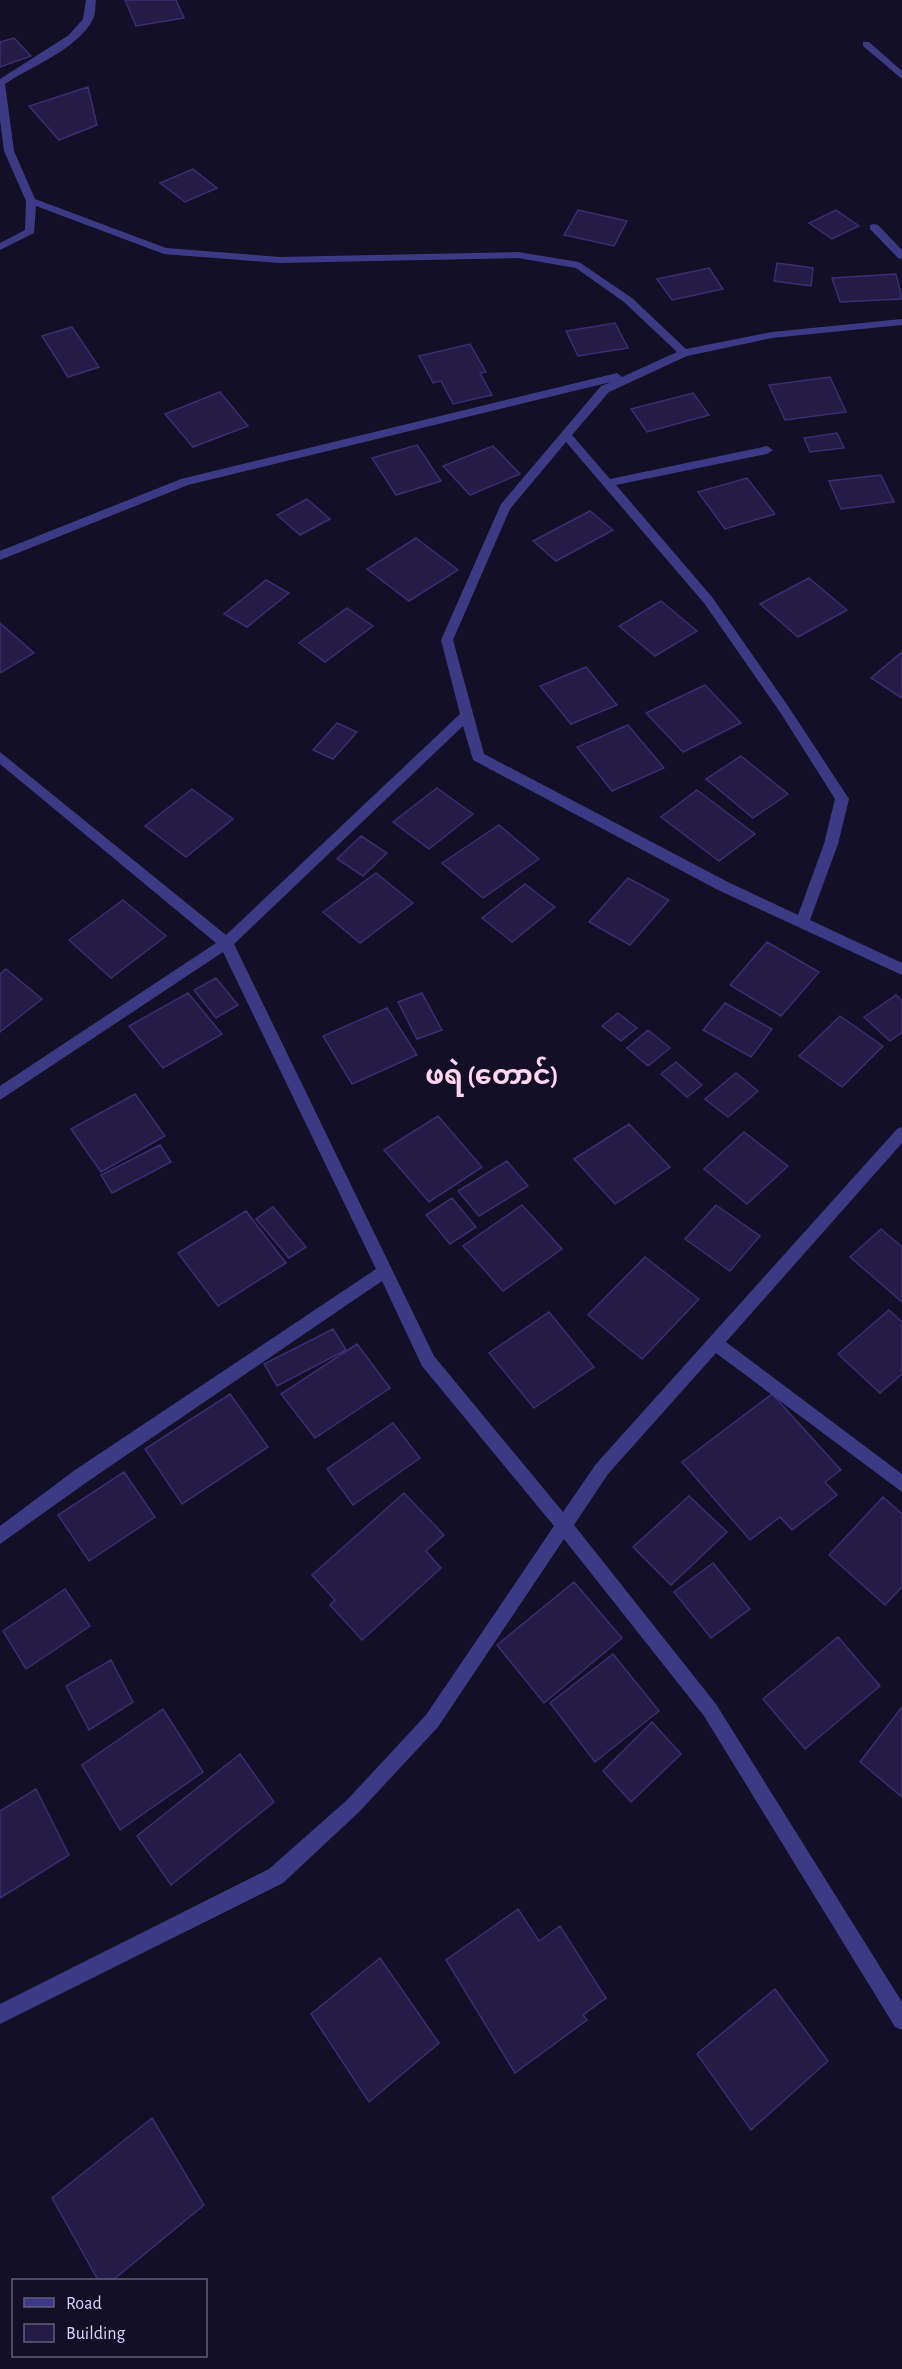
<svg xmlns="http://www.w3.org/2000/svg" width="902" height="2369" font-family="'Alegreya Sans','Noto Sans Myanmar',sans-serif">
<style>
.building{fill:#241b47;stroke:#3b2d73;stroke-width:1.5}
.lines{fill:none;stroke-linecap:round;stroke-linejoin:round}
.minor{fill:#3d3a85;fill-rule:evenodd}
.labels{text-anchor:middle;stroke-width:4.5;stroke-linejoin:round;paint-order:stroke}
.quarter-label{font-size:27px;font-weight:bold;fill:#ffd6f0;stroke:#130f26}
</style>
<rect width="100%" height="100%" fill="#130f26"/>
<path class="building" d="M125,0h51l8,18 -48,8z
M14,38l17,18 -31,11v-25z
M88,87l9,38 -38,15 -30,-34z
M193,169l24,19 -32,14 -25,-19z
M578,210l49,11 -13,25 -50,-11z
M836,210l23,16 -27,13 -23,-16z
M777,263l36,5 -2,18 -37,-5z
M709,268l14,21 -51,11 -15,-21z
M896,274l6,25 -62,3 -8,-24z
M615,323l13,25 -50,8 -12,-25z
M72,327l27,40 -31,10 -26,-41z
M470,344l16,28 -6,1 12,22 -39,9 -12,-23 -8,2 -14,-27z
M830,377l16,35 -61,8 -16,-35z
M220,392l28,34 -55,21 -28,-33z
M693,393l16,22 -62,17 -16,-23z
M837,433l7,15 -34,4 -6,-14z
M417,445l24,36 -45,14 -24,-37z
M493,446l27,28 -50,21 -27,-29z
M881,475l13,27 -53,7 -12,-28z
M747,478l28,36 -50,15 -27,-37z
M307,499l23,20 -30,16 -23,-20z
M590,511l23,19 -57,31 -23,-20z
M416,538l42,32 -49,31 -42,-32z
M809,578l38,32 -49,27 -38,-33z
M266,580l23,13 -42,34 -23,-13z
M661,601l36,30 -42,25 -36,-30z
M347,608l26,18 -48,36 -26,-19z
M0,623l34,30 -34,20z
M902,652v46l-31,-20z
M586,667l31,38 -46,19 -31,-38z
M705,685l36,38 -58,29 -37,-39z
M337,723l20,9 -24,27 -20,-9z
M628,725l36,43 -52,23 -35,-44z
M741,756l47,38 -35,24 -47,-39z
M437,788l36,26 -44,35 -36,-27z
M192,789l41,30 -47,38 -41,-31z
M697,790l58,44 -36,27 -58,-44z
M499,825l40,34 -56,39 -41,-35z
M361,836l26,17 -24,23 -26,-17z
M376,873l37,30 -53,40 -37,-31z
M628,878l41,22 -39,45 -41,-23z
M525,884l30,23 -43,35 -30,-24z
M123,900l43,36 -55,42 -42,-38z
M767,942l52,30 -38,44 -51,-31z
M6,969l36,30 -42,33v-58z
M216,978l22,27 -22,13 -22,-28z
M188,993l34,41 -59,34 -34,-42z
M422,993l20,37 -25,9 -19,-37z
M896,995l6,6v31l-12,9 -26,-24z
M725,1003l47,26 -21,28 -48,-27z
M387,1008l30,47 -65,29 -29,-48z
M618,1013l19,15 -16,13 -19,-15z
M840,1016l43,30 -41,41 -43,-31z
M648,1030l22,18 -22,18 -21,-18z
M676,1062l26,23 -15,12 -26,-23z
M736,1073l22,18 -30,26 -23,-18z
M135,1094l30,42 -64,36 -30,-43z
M438,1116l44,51 -53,35 -45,-52z
M629,1124l41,43 -55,37 -41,-45z
M744,1132l44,34 -41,38 -43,-35z
M160,1145l11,17 -59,31 -11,-18z
M507,1161l21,25 -49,30 -21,-25z
M452,1198l24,29 -26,17 -24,-29z
M522,1205l40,44 -59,42 -40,-45z
M716,1205l44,31 -30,35 -45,-32z
M273,1207l33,40 -17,11 -33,-39z
M246,1211l40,52 -68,43 -40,-53z
M881,1229l21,18v55l-52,-45z
M645,1257l54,42 -57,60 -54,-44z
M889,1310l13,12v52l-22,19 -42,-39z
M549,1312l45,55 -60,41 -45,-55z
M333,1329l13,21 -69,36 -13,-22z
M357,1344l33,44 -75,50 -34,-44z
M230,1394l38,53 -86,57 -37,-55z
M772,1394l69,76 -16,12 12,13 -45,35 -12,-13 -30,23 -68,-78z
M393,1423l27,35 -67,47 -26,-36z
M124,1472l31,45 -66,44 -31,-46z
M404,1493l40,42 -18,16 15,17 -79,72 -32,-35 5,-5 -23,-25z
M689,1496l38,36 -56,53 -38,-38z
M883,1497l19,17v73l-17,18 -56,-50z
M713,1563l37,46 -39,29 -37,-46z
M574,1582l48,56 -78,65 -47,-58z
M65,1589l25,37 -64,43 -23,-38z
M838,1637l42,49 -75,63 -42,-50z
M613,1654l46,57 -64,51 -45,-59z
M111,1660l22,42 -44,28 -23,-44z
M902,1707v90l-42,-35z
M163,1709l40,63 -83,58 -38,-65z
M652,1722l29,32 -50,48 -28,-31z
M240,1754l34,48 -103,83 -34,-49z
M36,1789l33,66 -69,43v-87z
M518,1909l21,32 21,-15 46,72 -23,17 4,5 -72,53 -69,-113z
M380,1958l59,85 -70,59 -58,-88z
M775,1989l53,72 -77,69 -54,-76z
M152,2118l52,87 -91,75h-15l-46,-82z"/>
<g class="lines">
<path class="minor" d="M86,0h10c-1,6 0,13 -3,19 -16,31 -60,46 -88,65l9,67 21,48 131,49 114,9 238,-5 61,10 53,36 54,51 86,-17 130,-13v6l-130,13 -85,18 -78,36 -37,43 38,44 157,-33 6,4 -6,4 -151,31 96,112 76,109 61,93 -11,45 -28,76 92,43v12l-184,-85 -245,-130 -10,-34 -229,218 200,412 129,156 33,-48 301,-335 5,-2v16l-176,199 176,132v18l-186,-139 -108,121 -34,51 142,179 186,298v28l-7,-3 -191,-311 -140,-177 -126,188 -79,85 -76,71 -283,141v-20l269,-135 78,-69 79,-85 128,-189 -132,-160 -40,-85 -295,201 -87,62v-18l75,-56 301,-201 -153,-317 -223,148v-14l216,-143 -216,-179v-12l226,183 234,-221 -19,-74 60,-136 100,-118 10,-4 -423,103 -188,75v-9l181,-72 436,-106 5,4 55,-25 -53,-50 -48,-34 -58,-10 -238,5 -116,-9 -128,-48 -2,27 -34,17v-7l25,-13 1,-29 -22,-50 -4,-31v-41l69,-44 14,-16zM566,442l138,161 76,109 55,87 -11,45 -26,71 -70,-33 -244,-128 -31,-114 57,-131z
M863,42h6l33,29v8l-39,-33z
M874,224l4,1 24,25v9l-4,-1 -28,-29v-4z"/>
</g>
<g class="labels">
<g class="quarter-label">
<text x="492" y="1084">ဖရဲ (တောင်)</text>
</g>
</g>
<rect x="12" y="2279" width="195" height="78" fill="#130f26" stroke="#625e7d" stroke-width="1.5"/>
<rect x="24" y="2298" width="30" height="9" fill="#3d3a85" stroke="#625e7d" stroke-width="1.5"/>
<text x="66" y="2309" font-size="18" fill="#d9d4ff">Road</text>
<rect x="24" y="2324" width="30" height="18" fill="#241b47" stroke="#625e7d" stroke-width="1.5"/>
<text x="66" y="2339" font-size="18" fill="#d9d4ff">Building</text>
</svg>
